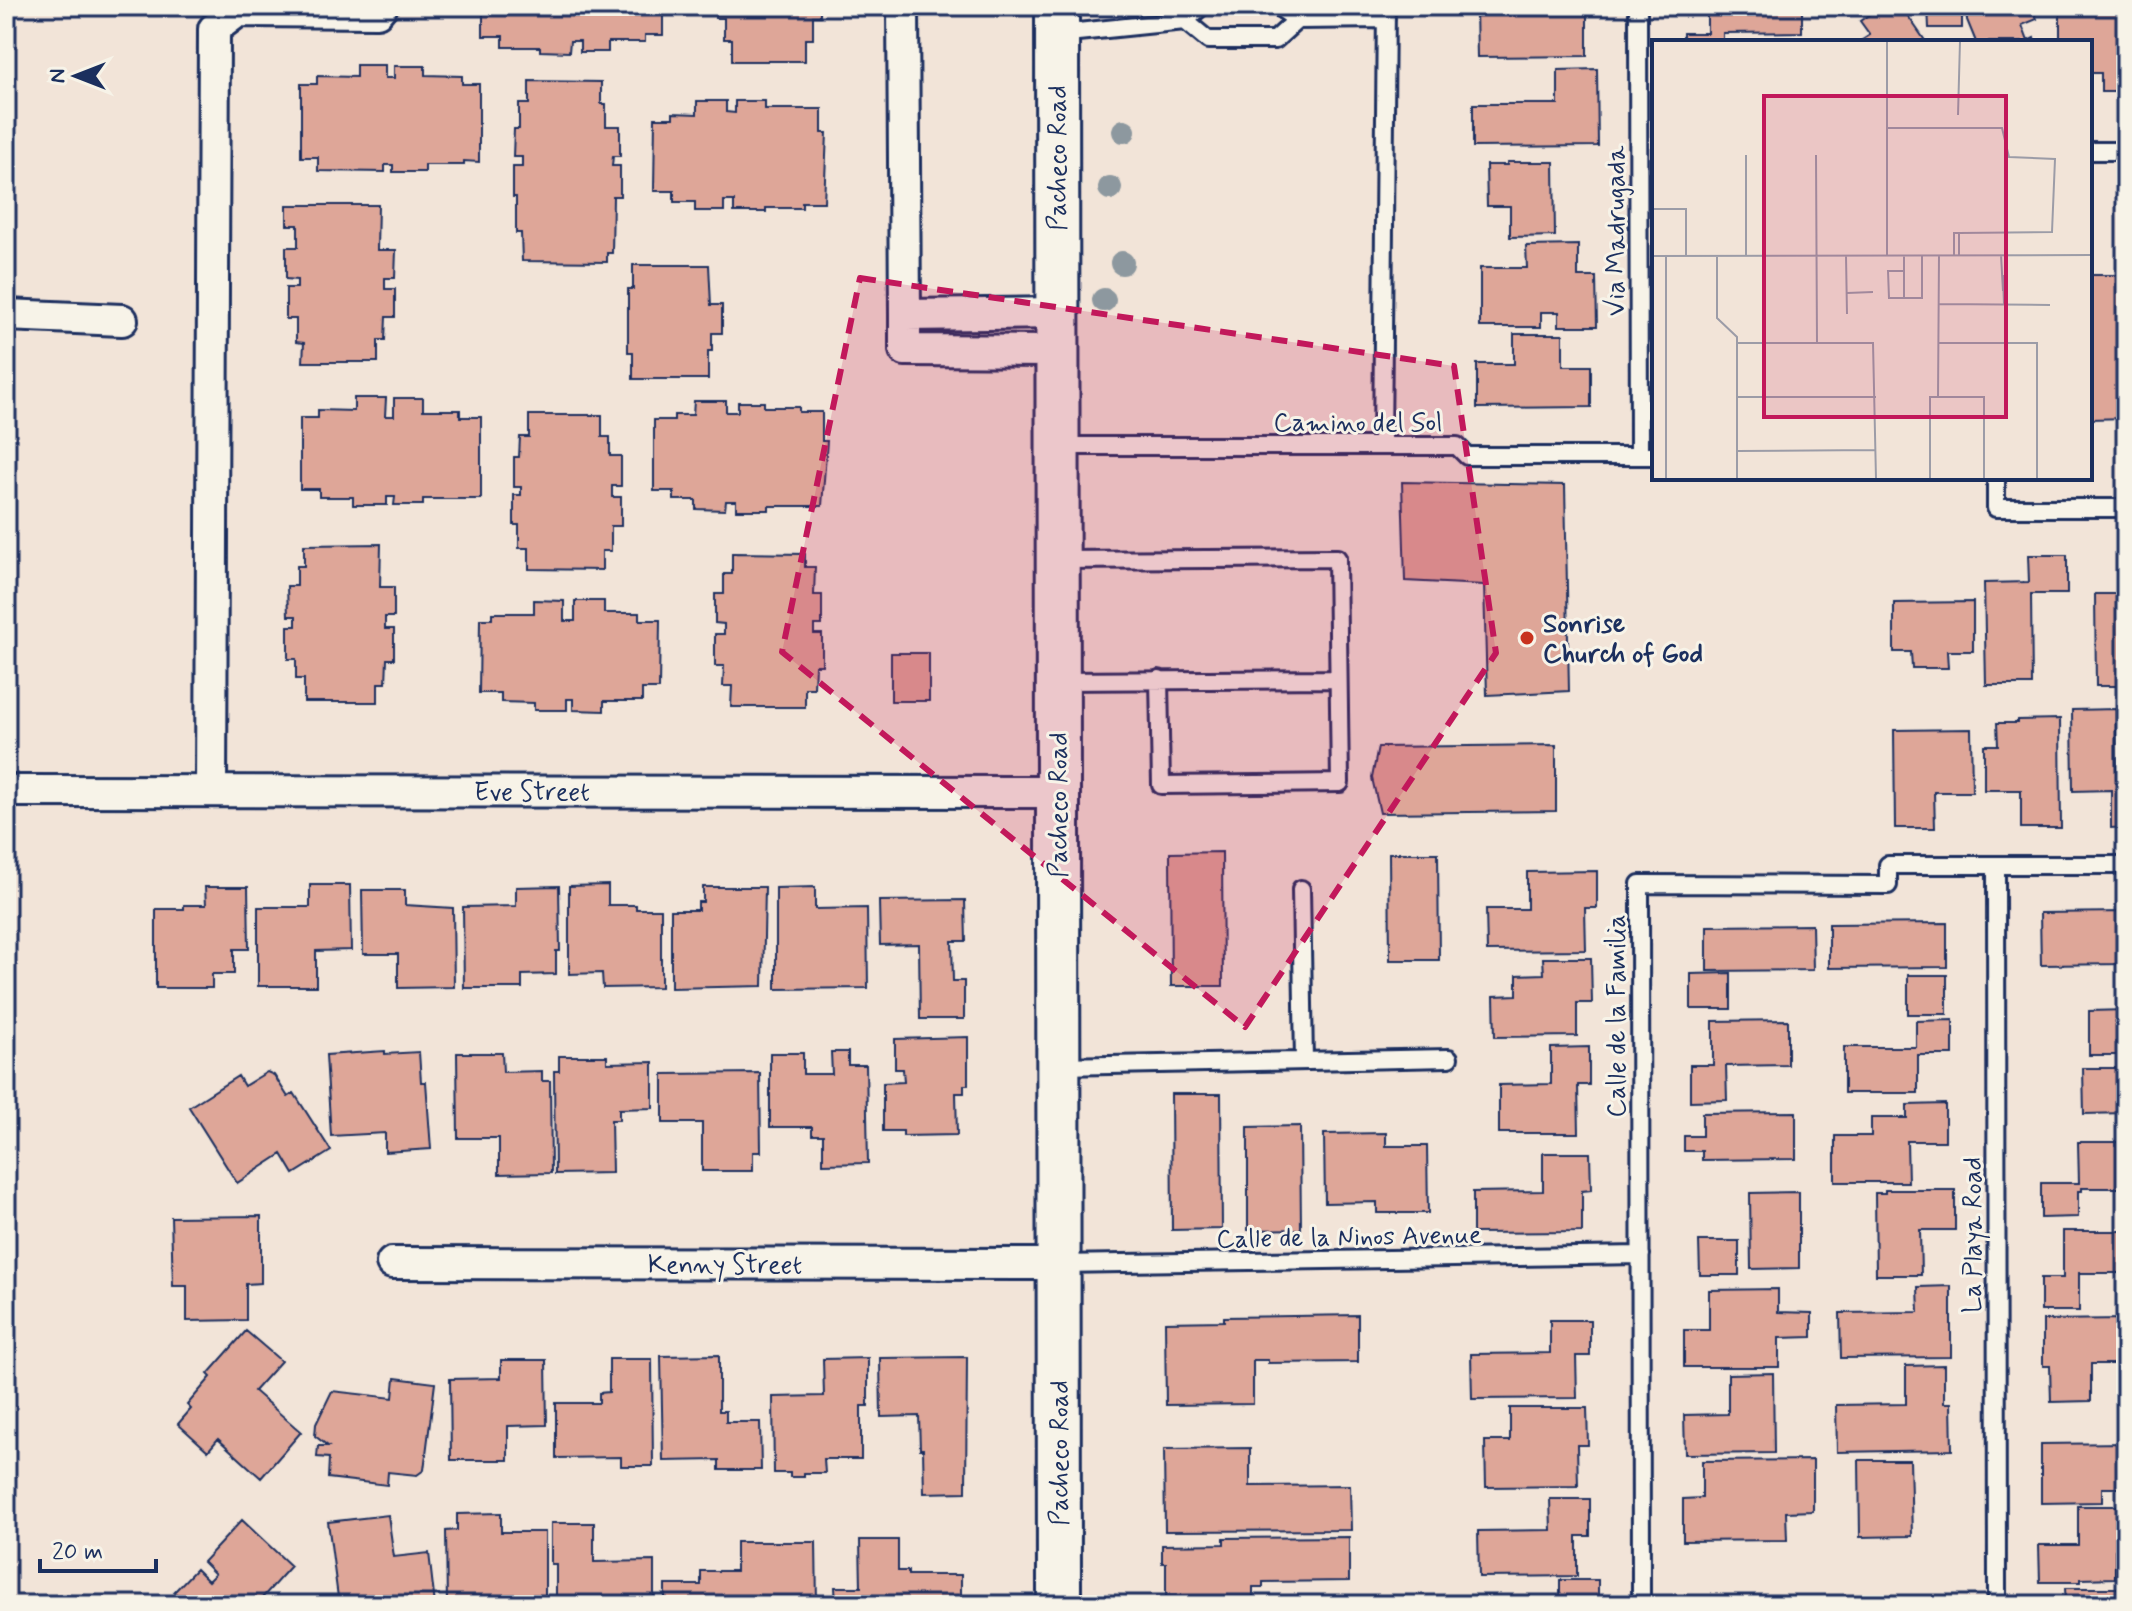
<svg xmlns="http://www.w3.org/2000/svg" width="2132" height="1611" font-family="Mynerve,sans-serif">
<style>
.building{fill:#dea698;stroke:#1b2f5e;stroke-width:2}
.lines{fill:none;stroke-linecap:round;stroke-linejoin:round}
.lane-casing{stroke:#1b2f5e;stroke-width:22}
.street-casing{stroke:#1b2f5e;stroke-width:36}
.secondary-casing{stroke:#1b2f5e;stroke-width:48}
.lane{stroke:#f7f3e8;stroke-width:16}
.street{stroke:#f7f3e8;stroke-width:30}
.secondary{stroke:#f7f3e8;stroke-width:42}
.tree{fill:#8d989f}
.marked{fill:#c2185b;fill-opacity:0.2;stroke:#c2185b;stroke-width:6;stroke-dasharray:16 10;stroke-linejoin:round}
.poi-dot{fill:#c8321e;stroke:#f7f3e8;stroke-width:3}
.labels{text-anchor:middle;stroke-width:6;stroke-linejoin:round;paint-order:stroke}
.street-label{font-size:26px;fill:#1b2f5e;stroke:#f7f3e8}
.poi-label{font-size:26px;font-weight:bold;fill:#1b2f5e;stroke:#f7f3e8;text-anchor:start}
.inset-road{fill:none;stroke:#9c9ca7;stroke-width:2}
.view{fill:#c2185b;fill-opacity:0.15;stroke:#c2185b;stroke-width:4}
.inset-edge{fill:none;stroke:#1b2f5e;stroke-width:4}
</style>
<rect width="100%" height="100%" fill="#f2e4d8"/>
<filter id="ink" filterUnits="userSpaceOnUse"><feTurbulence type="fractalNoise" baseFrequency=".0125" numOctaves="2"/><feDisplacementMap in="SourceGraphic" scale="16" xChannelSelector="R" yChannelSelector="G"/><feConvolveMatrix kernelMatrix="1 2 1 2 8 2 1 2 1" color-interpolation-filters="sRGB"/></filter>
<g filter="url(#ink)">
<path class="building" d="M483,6h180v29h-18v7h-37v10h-28v-11h-10l-1,11 -29,-1v-4h-37v-11h-20z
M716,6h104v10h-7v23h-8v22h-73v-22h-8v-21h-9z
M1587,6v50l-110,1 -1,-50z
M1707,6h95v26l-79,1v9h-40v-9h24z
M1881,6h20l25,36h-67l11,-7 -10,-14z
M1928,6h34v22h-33z
M1966,6h66l5,13 -15,6 6,16 6,-3 1,4h-59l-9,-22z
M2060,6h41v5h24l1,81h-25v-19h-11v-31h-30z
M356,65h29v13h9v-12h31v9l37,1v8h17v78l-15,-1v4h-39v7h-32v-7h-8v7l-67,-1v-14h-17v-73h16v-8l39,1z
M1597,69l1,77 -125,1v-43h85v-34z
M529,81l72,1v22h5v22h14v30h-7l-1,10h8v30h-7l-1,57h-5v9l-85,-1 -1,-28h-5v-36h-3v-30h9v-10h-9l1,-28h5v-25h10z
M697,101h29v11l9,1v-12h30v8h57v24h5l-3,69h-22v6h-36v4h-32v-11h-10v10h-29v-9h-21v-11h-20l1,-73h18v-5l24,1z
M1507,162h47l1,74 -45,1v-31h-23l-1,-41h21z
M287,205h91l-1,45h19l-1,28h-10v11h10v28h-9l-1,23h-7v22h-75l1,-19 -8,-1v-23h-10v-31h11v-8l-11,-1v-32h12v-22h-11z
M1578,245v32h18l1,49h-38v-14h-18v15h-61v-59h47l-1,-22z
M633,265h76l2,40h11v28h-10v18h-4v28h-75v-27h-5v-63h5z
M2090,275h36v143l-36,1z
M1514,334h49v32h28v41l-114,1v-44h37z
M354,398h32l-1,18h9v-18h29v12h37v7h21v82h-58v6h-29l1,-8h-8v8h-34v-8h-34v-8h-19v-71h18v-8l36,1z
M694,401h32v11h12v-10h26v5h35v5h23v29h5l-5,65h-53v4h-33v-9h-10l-1,9 -29,-1v-9h-22v-9h-20v-71h20v-5h19z
M529,415h73v22h8v19h11v30h-9v11h9v29h-10v25h-9v19l-73,-1v-21h-10v-23h-5v-30h7v-8h-7v-30h5l1,-20h9z
M1402,482l163,3 4,206 -82,4 -3,-110 -79,-4z
M381,544l-1,43h14v30h-9v12h9v30h-7l-1,24h-8v19h-74v-23h-8v-20h-8v-33h8v-10h-8l-1,-30h10v-20h7v-21z
M732,553l73,1v13h10l-1,28h8v30h-8v9h8v31h-7l-1,23h-9v19h-74l1,-21h-9l1,-20h-9v-32h9v-10l-9,-1v-29h9v-20h8z
M2028,555h39v39h-36l1,91h-46l-2,-102 45,-1z
M2095,594h31v92h-30z
M534,600l30,1v20h11v-20h29v12h35v7h21l-1,69h-17v12h-38v10l-31,-1v-11h-6v11h-33v-7l-33,-1v-9h-22l1,-74h12v-6h42z
M1973,602v49h-26l1,17h-36l-1,-16h-17v-49z
M891,653h38v48h-38z
M2116,709l1,79h9v39l-15,1v-38l-38,1 -1,-81z
M2060,719l1,109h-40v-38h-37v-45h14l-1,-22h20v-3z
M1971,729l1,63h-38l1,36h-40l-1,-98z
M1556,745v66l-176,2 -8,-35 6,-31z
M1222,852l1,134h-52l-1,-133z
M1389,853h49l1,107h-49z
M1597,871v37h-12l1,42 -99,1 -1,-42h41v-37z
M310,885h40l1,65 -35,1v35h-58v-79h52z
M608,885v20h28v4h25v78l-58,1 -1,-15 -33,1v-88z
M559,886l1,65h-4v23l-34,1v13h-58l-1,-81 53,-1v-19z
M205,887h43l1,62h-15v25h-22v14h-56v-79h28v-4h22z
M703,887h62l-2,99 -92,2v-78h27v-8h5z
M815,887v22l52,-1 1,80 -92,1v-101z
M362,890h43v15l48,3 1,79 -56,1v-34h-35z
M965,900l1,41h-14l1,40h11v38h-44l-1,-75 -39,1 -1,-44z
M2126,912v52l-85,1 -1,-52z
M1947,923v44l-118,1v-44z
M1812,925l1,45 -106,1v-45z
M1543,958h48l1,45h-15v33l-82,1 -1,-41 23,-1v-20l27,-1z
M1731,973v36h-40v-35z
M1908,975h39v39h-39z
M2126,1010v45h-37v-44z
M1788,1020v45l-62,1 1,34 -37,1v-36h23v-44z
M1953,1020v35h-35v38h-74v-46h72v-26z
M968,1037v48h-4v8h-8l1,42 -54,1v-5h-20v-48l21,-1 -1,-13h-8v-30z
M1589,1047v38h-11l1,48h-80v-48l52,-1v-36z
M385,1051v3l34,-2 2,30h5l5,67 -46,3v-19l-54,3 -5,-81z
M831,1052h17v13h18l2,98 -45,1v-29h-11v-8h-42v-74h33v21h29z
M457,1053h45l1,19 39,-1v10h8l1,92 -52,1v-36h-41z
M559,1056h48v7l46,-1v46l-34,1v11h-8l1,53 -57,1 -1,-103h5z
M2083,1068h43v45l-42,1z
M267,1072l7,3 14,22 6,-4 37,58 -37,23 -12,-20 -45,29 -48,-76 49,-31 6,10z
M760,1073l1,79h-8v19h-51v-48h-39v-49z
M1171,1094h50l1,135 -50,1z
M1945,1104v37h-38l1,41h-73v-46h36v-18h36v-13z
M1796,1112v47l-94,1v-9h-18v-15h18v-23z
M1300,1126l1,103 -53,1v-103z
M1386,1133v13h41l1,67h-51v-11l-52,1 -1,-69z
M2078,1142h48v46h-44v3h-4v26l-37,1v-35h38z
M1543,1153h47l1,37 -9,1v41l-109,1v-41l70,-1z
M1885,1190h70v40h-35l1,45h-45l-1,-82h10z
M1799,1192v76l-48,1 -1,-76z
M261,1216v67l-15,1v36l-59,1v-35h-14l-2,-69z
M2063,1231h63v42h-47v38h-38v-33h22z
M1699,1241h40v34h-39z
M1951,1286v71l-110,1 -1,-45 79,-1 -1,-25z
M1778,1289v23l34,1v24l-33,1v29h-95v-37h25v-40z
M1358,1315v47l-90,1v-3h-15v44l-87,1 -1,-83 59,-1v-4z
M2126,1319v45h-35v37l-40,1 -1,-36h-7v-46z
M1550,1320h40v36h-14l1,42 -105,1 -1,-45 79,-1z
M246,1331l35,30 -27,30 47,41 -40,46 -43,-39 -10,12 -30,-27 13,-15 -4,-4 24,-28 -3,-3z
M719,1355v56h7v11h34l1,48h-42v-10l-56,1 -2,-105z
M967,1357l-1,135 -42,1 -1,-44h-3l-1,-33 -38,1 -1,-59z
M868,1358v48h-7v53h-37l1,14h-21v4h-14v-4h-16l-1,-76 51,-1 -1,-37z
M609,1359h43l1,107h-32v-9l-65,1v-55h43v-10l10,-1z
M501,1360h45l1,65 -39,1v34h-57l-1,-81 51,-1z
M1944,1365v38h7l1,47 -115,2 -1,-47 70,-1v-38z
M1773,1373l1,80 -89,1 -1,-39 44,-1v-40z
M395,1378l40,5 -11,87 -7,5 -29,-3 -1,13 -59,-7 1,-20 -12,-1 1,-11h10l-13,-10 1,-12 16,-33 61,7z
M1510,1408h77l1,37h-11l1,41 -92,1 -1,-46h25z
M2126,1443v45h-24v14l-61,1v-59z
M1250,1448v38l100,-1 1,45 -186,1 -1,-82z
M1813,1460v51l-27,1 1,28 -104,1v-42l19,-1v-37z
M1859,1460h51l2,76 -52,1z
M1550,1499h40v37h-13v40l-98,1 -1,-46 73,-1z
M2078,1506h48v44h-11v28l-34,1v3h-41l-1,-37h39z
M501,1513v19h44v65l-52,1v7h-46l-1,-74 11,-1v-16z
M388,1515l6,42 35,-4 6,52h-48l-1,-6 -47,6 -11,-83z
M242,1520l49,46 -29,32 5,5 -2,2h-78l-13,-13 22,-23 12,12 7,-7 -12,-12z
M551,1523h43v39l60,-1v44h-98v-41h-5z
M1349,1537v44l-86,1v5h-10v18h-87v-42h-4v-18l62,-1v-6z
M860,1540h38v31h10v4h53v30h-125l-1,-18h26z
M736,1542h80l1,63h-152v-20h36v-14h35z
M1560,1580h38v25h-79v-5l41,-1z
M2065,1588h61v17h-60z"/>
<g class="lines">
<g class="lane-casing">
<path id="lane" d="M1277,6l20,14 89,-1
M1638,6l1,450
M1185,21l23,19h67l22,-20
M1058,34l127,-13 17,-15
M2090,151h36
M1059,446h398l10,10h187
M1382,446l4,-440
M1996,478v30h130
M1059,560l278,-2 3,225 -179,2 -2,-106
M1059,681l279,-2
M1996,865l1,740
M1301,889l3,172
M1061,1066l388,-8
M1059,1264l582,-9
M1641,1605l-1,-721 248,1v-20h238"/>
</g>
<g class="street-casing">
<path id="street" d="M903,6l2,309
M1058,313l-153,2v35l153,1
M6,315l116,5
M6,791l1052,1
M211,791l3,-762 24,-18 139,1 5,-6
M392,1263l667,1"/>
</g>
<g class="secondary-casing">
<path id="secondary" d="M1057,6l2,1599"/>
</g>
<use href="#lane" class="lane"/>
<use href="#street" class="street"/>
<use href="#secondary" class="secondary"/>
</g>
<g class="tree">
<circle cx="1124" cy="131" r="12"/>
<circle cx="1110" cy="188" r="12"/>
<circle cx="1122" cy="263" r="12"/>
<circle cx="1104" cy="300" r="12"/>
</g>
</g>
<path class="marked" d="M860,278l594,88 42,287 -251,374 -463,-375z"/>
<circle class="poi-dot" cx="1527" cy="638" r="8"/>
<g class="labels">
<g class="street-label">
<text transform="translate(1057 158) rotate(-90)" y="9">Pacheco Road</text>
<text transform="translate(1615 231) rotate(-90)" y="9">Via Madrugada</text>
<text x="1358" y="431">Camino del Sol</text>
<text x="532" y="800">Eve Street</text>
<text transform="translate(1058 805) rotate(-90)" y="9">Pacheco Road</text>
<text transform="translate(1616 1016) rotate(-90)" y="9">Calle de la Familia</text>
<text transform="translate(1972 1235) rotate(-90)" y="9">La Playa Road</text>
<text transform="translate(1349 1236) rotate(-1)" y="9">Calle de la Ninos Avenue</text>
<text x="725" y="1273">Kenny Street</text>
<text transform="translate(1059 1453) rotate(-90)" y="9">Pacheco Road</text>
</g>
<g class="poi-label">
<text x="1543" y="632">Sonrise<tspan x="1543" dy="30">Church of God</tspan></text>
</g>
</g>
<g transform="translate(1652 40)">
<rect width="440" height="440" fill="#f2e4d8"/>
<path class="inset-road" d="M0,1h163M306,75l2,-74M235,88h115l7,29 46,2 -3,73 -93,1M164,115l1,188M0,169h34v47M302,215v-22h5v22M349,215l2,36M0,216l440,-1M65,216v62l20,19v142M94,216v-101M194,216l1,58M235,216v-215M252,216v42M252,231h-16l1,27h33v-43M351,235l1,30M195,253l26,-1M287,264l111,1M85,303h136l3,136M286,303h99v136M85,357h139M286,357l1,-142M85,411l139,-1M14,439v-223M278,439v-82h54v82"/>
<path class="view" d="M112,56h242v321h-242z"/>
<rect width="440" height="440" class="inset-edge"/>
</g>
<rect width="2132" height="1611" fill="none" stroke="#f7f3e8" stroke-width="32"/>
<rect x="16" y="16" width="2100" height="1579" fill="none" stroke="#1b2f5e" stroke-width="3" filter="url(#ink)"/>
<g transform="translate(76 76) rotate(270)" stroke="#f7f3e8" stroke-width="6" paint-order="stroke">
<path d="M0-6L14 30L0 20L-14 30Z" fill="#1b2f5e"/>
<text y="-12" font-size="22" font-weight="bold" text-anchor="middle" fill="#1b2f5e">N</text>
</g>
<path d="M40 1559v12h116v-12" fill="none" stroke="#1b2f5e" stroke-width="4"/>
<text x="52" y="1559" font-size="24" fill="#1b2f5e" stroke="#f7f3e8" stroke-width="6" paint-order="stroke">20 m</text>
</svg>
